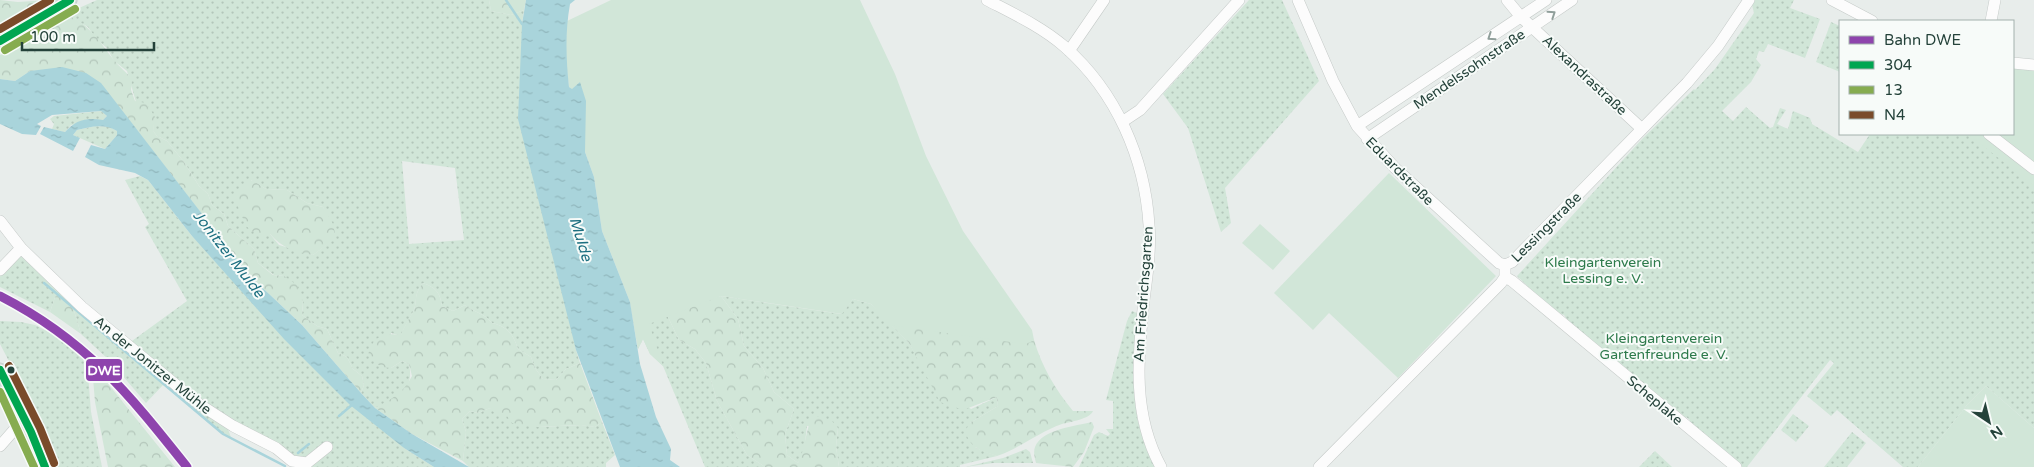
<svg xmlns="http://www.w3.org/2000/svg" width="2034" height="467" font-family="'Varela Round',sans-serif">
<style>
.grass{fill:url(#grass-dots);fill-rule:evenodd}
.forest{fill:url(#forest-crowns)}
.park{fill:#d1e6d8}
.water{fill:url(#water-ripples)}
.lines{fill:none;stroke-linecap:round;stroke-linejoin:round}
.stream{stroke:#a9d4db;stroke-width:2.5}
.minor-casing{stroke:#c5cac8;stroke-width:12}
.major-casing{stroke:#c3ccc9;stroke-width:15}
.minor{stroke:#fcfcfc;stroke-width:11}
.major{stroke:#cfd7d5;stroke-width:14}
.bus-1-casing{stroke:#f7fbf9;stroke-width:11}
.bus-2-casing{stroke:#f7fbf9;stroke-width:11}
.bus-3-casing{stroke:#f7fbf9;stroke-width:11}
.bus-1{stroke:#00a651;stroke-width:8}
.bus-2{stroke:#86ac50;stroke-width:8}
.bus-3{stroke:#7a4b2a;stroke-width:8}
.rail-1-casing{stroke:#f7fbf9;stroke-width:12}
.rail-1{stroke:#8e44ad;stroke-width:9}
.oneway{stroke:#909f9b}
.bus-dot{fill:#24423a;stroke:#f7fbf9;stroke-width:2}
.labels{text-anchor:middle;stroke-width:4;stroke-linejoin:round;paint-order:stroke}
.street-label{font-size:14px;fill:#24423a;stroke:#f7fbf9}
.park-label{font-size:14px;fill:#2d7a4b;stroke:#f7fbf9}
.water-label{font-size:15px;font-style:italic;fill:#1c6f80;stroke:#f7fbf9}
.line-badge{stroke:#f7fbf9;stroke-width:2}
.badge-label{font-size:14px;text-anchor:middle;font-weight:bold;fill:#fff}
</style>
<defs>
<pattern id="grass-dots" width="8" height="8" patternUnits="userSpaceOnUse" patternTransform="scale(1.25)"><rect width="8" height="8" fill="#d1e6d8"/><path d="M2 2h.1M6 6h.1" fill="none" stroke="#b3c6ba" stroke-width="1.8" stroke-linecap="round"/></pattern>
<pattern id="forest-crowns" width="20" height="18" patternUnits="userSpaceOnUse" patternTransform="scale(1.25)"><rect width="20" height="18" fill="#d1e6d8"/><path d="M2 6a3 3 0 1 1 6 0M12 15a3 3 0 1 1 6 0" fill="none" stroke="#b3c6ba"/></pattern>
<pattern id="water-ripples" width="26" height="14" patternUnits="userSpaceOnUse" patternTransform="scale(1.25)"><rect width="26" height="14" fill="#a9d4db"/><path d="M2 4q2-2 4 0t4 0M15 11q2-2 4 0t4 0" fill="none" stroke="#91b7bd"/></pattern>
</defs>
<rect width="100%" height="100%" fill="#e8edeb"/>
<path class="grass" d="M97,0h392l2,11 20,4 13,-5 -2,14 54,326 4,13 -14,6 -10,11 -13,-1 -8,-11 -4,-11 -13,-8c-5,-15 -10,-22 -26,-26 -8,-10 -17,-10 -27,-18l-12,6 -11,-5c-2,-14 -6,-18 -19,-23 -10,13 -5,15 -9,27 -4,9 -10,16 -13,26l-10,-3v35l11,-7 7,3c6,27 -13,34 -34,44l-14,-15 3,-8 -2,-9 -9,-7 -6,-12 -9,-4 -11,-24 -10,-3 -15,-11 1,-13 -19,-26 -10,-1 -16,-12 -4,-14 -26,-23 -4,-12 -12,-9 -4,-11 -9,-8 -15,-24 -17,-21 -10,-5 -4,-5 1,-14 -18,-15 -9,-31 -13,-10 -7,-13 -11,-9 -8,-12 -17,-10 -1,-5zM402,161l53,7 9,72 -55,4zM251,180l15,9 21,1 20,13 16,4 12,31 -22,17 -34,-10 -9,-11z
M1249,0h33l37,81 -94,107 6,35 -10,9 -33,-104 -25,-34z
M1755,0h39l-4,8 30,11 -15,39 -37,-14 -4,8 -5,-1 -3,8 5,6 -10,17 -29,29 11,10 13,-14 24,21 3,-1 7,-19 6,2 -9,14 11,5 5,-18 17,7 2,6 46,28 12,-18h114l50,39v255l-48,-42 -19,19 -49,62h-15l-66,-57 -6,6 -24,-20 27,-33 -4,-3 -83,107h-7l-52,-43 2,-4 -4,-3 -2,2 -114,-95 -6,-9 -10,-3 -37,-36 126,-138 51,-49 1,1 20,-21 39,-56 -2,-8z
M1831,22l9,4v46l-24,-10z
M101,111l6,5 -4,4 -32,5 -6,7 -13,-3 2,-5 -4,-5 4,-3z
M95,126l15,1 7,4v4l-12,14 -32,-14 4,-5z
M140,176l8,4 44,56 212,212 30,19h-125l-83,-43 6,16 -69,-55 -17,18 -37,-43 -28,-26 -9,-30 -17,-7 -5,15 -50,-25v-13l18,-17 4,-1 103,90 62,-45 -42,-74 4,-3 -24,-44z
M721,296l120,18 12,-15 18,5 38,39 13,23 49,43 26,-12 1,9 -28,17 6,25 21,8 -37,9v2h-121l-3,-20 2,-19 -31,-2 -3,25 -6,12 -11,-8 -2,-21 9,-25 -20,-17 -11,-24 -19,-22 -6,-27z
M630,302l38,15 11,23 16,9 11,14 11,38 30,54 18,12h-60l-42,-101 -13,-12 -7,-15 -5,10z
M1132,311l5,2 1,3 -3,85 3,21 18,45h-77l15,-32 5,-3 9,4 2,-2 -4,-5h7v-28l-7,-1 21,-79z
M0,321l21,1 14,3 18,9 30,25 5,15 3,38 11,55h-49l-10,-27 -21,-41 -10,-32 -12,-23z
M490,408l49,19 42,-2 14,2 7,-5 13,33 -9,8v4h-137l-6,-6 3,-29 -4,-13 8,-8 8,2z
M1793,414l16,12 -13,16 -15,-12z
M1852,432l14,11 -19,24h-23z
M1026,449l4,3 3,11h-40l-28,4 38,-9z
M1655,451l17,16h-33z"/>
<path class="forest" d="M0,0l18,2 31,-2 -49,31z
M489,0h37l-2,10 -13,5 -20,-4z
M69,12l2,5c19,8 30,27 43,43 5,7 13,12 18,20l-1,10 4,11 11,2 9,14 -2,14 4,5 10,5 17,21 15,24 9,8 4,11 12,9 4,12 26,23 4,14 15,12 11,1 13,9 6,17 -1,13 15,11 10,3 11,24 9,4 6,12 9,7 2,9 -3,8 -59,-68 -52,-49 -149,-192 -71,-13 -15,10 -15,-2v-24z
M900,125l126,218 8,-3c8,27 21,49 39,71h20c-3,8 -23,11 -31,13 -23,8 -42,24 -65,32 -17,-6 -26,-7 -32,-25l5,-8 28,-17 -1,-9 -34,13 -23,-8 -31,-59 -26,-26z
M252,180l14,9 21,1 20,13 16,4 10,17 3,14 -23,17c-18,-3 -31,-7 -43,-21l-12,2 -12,-10 -12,-29z
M423,283c13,5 17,9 19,23l11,5 12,-6c10,8 19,8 27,18 16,4 21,11 26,26l13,8 4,11 8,11 13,1 10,-11 14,-6 22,59 -7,5 -16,-2 -40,2 -27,-4 -5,-7 -10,-1 -7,-7 -12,5 -8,-2 -8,8 4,13 -3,29 -51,-27 -37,-26c17,-9 28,-15 37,-32l-3,-12 -7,-3 -11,7 -10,-1 -13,-12c4,-18 15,-23 33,-20 3,-9 9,-17 13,-25 4,-13 -1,-14 9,-27z
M59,293l13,11 9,30 -31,-22 5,-15z
M721,296l17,23 6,27 19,22 11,24 20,17 -9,25 2,21 11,8c8,-16 7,-32 15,-48l18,5 7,8 -2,19 3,20h-74l-18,-12 -30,-54 -11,-38 -11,-14 -16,-9 -11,-23 -13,-4z
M92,366l9,9 74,92h-67l-13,-65z
M1092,422l2,5 -10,25 -11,15 -37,-4c-1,-5 -3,-11 -1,-16 7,-18 41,-21 57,-25z"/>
<path class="park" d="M611,0h249l35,74 31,82 37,75 69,99 2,10 -8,4 -137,-19 -18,-21 -18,-5 -11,15 -121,-18 -72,28 14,42 -13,-12 -7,-15 -5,10 -8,-47 -28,-71 -8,-54 -9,-25 -5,-69 -8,7 -3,-3 -4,-33 2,-33z
M2013,67l21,2v117l-66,-52h45z
M1389,173l107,103 -98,102 -69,-65 -16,17 -39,-37z
M1260,224l30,27 -17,19 -31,-27z
M1986,386l48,42v39h-116l49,-62z"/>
<path class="water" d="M526,0h49l-5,4c-5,28 -4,55 -1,83l3,2 8,-7 6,19 -1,51 9,25 8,54 28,71 10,62 16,53 15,32 -1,11 10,7h-60l-44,-117 -58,-231 4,-95z
M62,67l24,6 15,10 149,193 52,49 59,68 14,15 37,26 57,33h-35l-30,-19 -54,-43 -66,-66 -92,-103 -44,-56 -13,-7 -36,-8 -14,-8 6,-12 14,4 12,-14v-4c-13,-8 -27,-4 -40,-1l-4,5 7,3 -7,13 -33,-17 4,-7 21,5c10,-12 22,-15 38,-12l4,-4 -6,-5 -49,4 -15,9 4,2 -5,9 -14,-1 -22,-10v-45l15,2 15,-10z"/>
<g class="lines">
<path class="stream" d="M506,0l16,24
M44,283l179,151 62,32
M339,416l14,-12
M298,453l11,-9"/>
<g class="minor-casing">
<path id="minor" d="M987,0c27,14 55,27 78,47 51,45 80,111 84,178 2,25 -2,51 -5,75 -6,58 -12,114 17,167
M1298,0l35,81 24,45 38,42 104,95 6,2
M1507,0l14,17 121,112
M1832,0l40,21
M1991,21l4,-21
M1069,51l35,-51
M2013,63l21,2
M1122,122l18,-12 99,-110
M1357,126l189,-126
M1989,134l45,35
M1367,139l205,-139
M0,221l21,27 61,59 117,97 34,22 43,22 16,13 15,2 20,-16
M1505,265l7,-3 175,-179 31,-37 31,-46
M0,270l21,-22
M1505,277l7,4 224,186
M0,446l14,-16 12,-8
M1319,467l182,-184 4,-6v-8"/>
</g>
<g class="major-casing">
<path id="major" d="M0,41l70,-41
M0,370l31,62 14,35"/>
</g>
<use href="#minor" class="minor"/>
<use href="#major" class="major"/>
<g class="bus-1-casing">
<path id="bus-1" d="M0,41l70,-41
M0,370l31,62 14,35"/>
</g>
<g class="bus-2-casing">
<path id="bus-2" d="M5,50l70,-41
M0,392l34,75"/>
</g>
<g class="bus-3-casing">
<path id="bus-3" d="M0,29l50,-29
M9,366l31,62 14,35"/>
</g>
<use href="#bus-1" class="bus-1"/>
<use href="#bus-2" class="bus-2"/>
<use href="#bus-3" class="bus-3"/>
<g class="rail-1-casing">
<path id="rail-1" d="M0,296c86,44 128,97 187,171"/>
</g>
<use href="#rail-1" class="rail-1"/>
</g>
<defs><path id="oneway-chevron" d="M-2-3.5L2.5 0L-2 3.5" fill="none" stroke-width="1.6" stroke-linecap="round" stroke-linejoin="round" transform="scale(1.25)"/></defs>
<g class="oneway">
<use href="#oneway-chevron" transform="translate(1552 14) rotate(-34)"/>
<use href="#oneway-chevron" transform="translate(1491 37) rotate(146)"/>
</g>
<circle class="bus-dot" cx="11" cy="370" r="4.5"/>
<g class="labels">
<g class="street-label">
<text transform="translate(1469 69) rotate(-34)" y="5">Mendelssohnstraße</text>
<text transform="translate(1585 75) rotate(43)" y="5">Alexandrastraße</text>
<text transform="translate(1400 171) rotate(45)" y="5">Eduardstraße</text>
<text transform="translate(1546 227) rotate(-45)" y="5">Lessingstraße</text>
<text transform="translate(1143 294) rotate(-86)" y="5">Am Friedrichsgarten</text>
<text transform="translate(153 365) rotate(39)" y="5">An der Jonitzer Mühle</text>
<text transform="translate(1655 400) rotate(40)" y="5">Scheplake</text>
</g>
<g class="park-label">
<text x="1603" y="267">Kleingartenverein<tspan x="1603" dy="16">Lessing e. V.</tspan></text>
<text x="1664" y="343">Kleingartenverein<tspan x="1664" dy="16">Gartenfreunde e. V.</tspan></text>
</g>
<g class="water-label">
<text transform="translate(581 239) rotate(73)" y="5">Mulde</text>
<text transform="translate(229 254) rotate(52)" y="5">Jonitzer Mulde</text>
</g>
</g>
<rect class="line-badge" x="85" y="358" width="38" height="24" rx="5" fill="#8e44ad"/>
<g class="badge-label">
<text x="104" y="375">DWE</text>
</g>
<rect x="1839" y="20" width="175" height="115" fill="#f7fbf9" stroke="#a3b1ad"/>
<rect x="1849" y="36" width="25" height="8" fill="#8e44ad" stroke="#a3b1ad"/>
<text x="1884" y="45" font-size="15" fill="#24423a">Bahn DWE</text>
<rect x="1849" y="61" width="25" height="8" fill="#00a651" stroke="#a3b1ad"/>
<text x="1884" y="70" font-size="15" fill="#24423a">304</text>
<rect x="1849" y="86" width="25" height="8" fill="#86ac50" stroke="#a3b1ad"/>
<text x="1884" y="95" font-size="15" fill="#24423a">13</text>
<rect x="1849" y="111" width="25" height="8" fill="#7a4b2a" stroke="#a3b1ad"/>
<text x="1884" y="120" font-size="15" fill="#24423a">N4</text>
<g transform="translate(1989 422) rotate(145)" stroke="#f7fbf9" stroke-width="4" paint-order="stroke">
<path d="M0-4L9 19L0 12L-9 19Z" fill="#24423a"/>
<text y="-8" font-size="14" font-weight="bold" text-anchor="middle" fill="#24423a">N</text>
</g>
<path d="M22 42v8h132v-8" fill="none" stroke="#24423a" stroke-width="2.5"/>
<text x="30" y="42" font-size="15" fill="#24423a" stroke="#f7fbf9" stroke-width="4" paint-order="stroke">100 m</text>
</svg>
